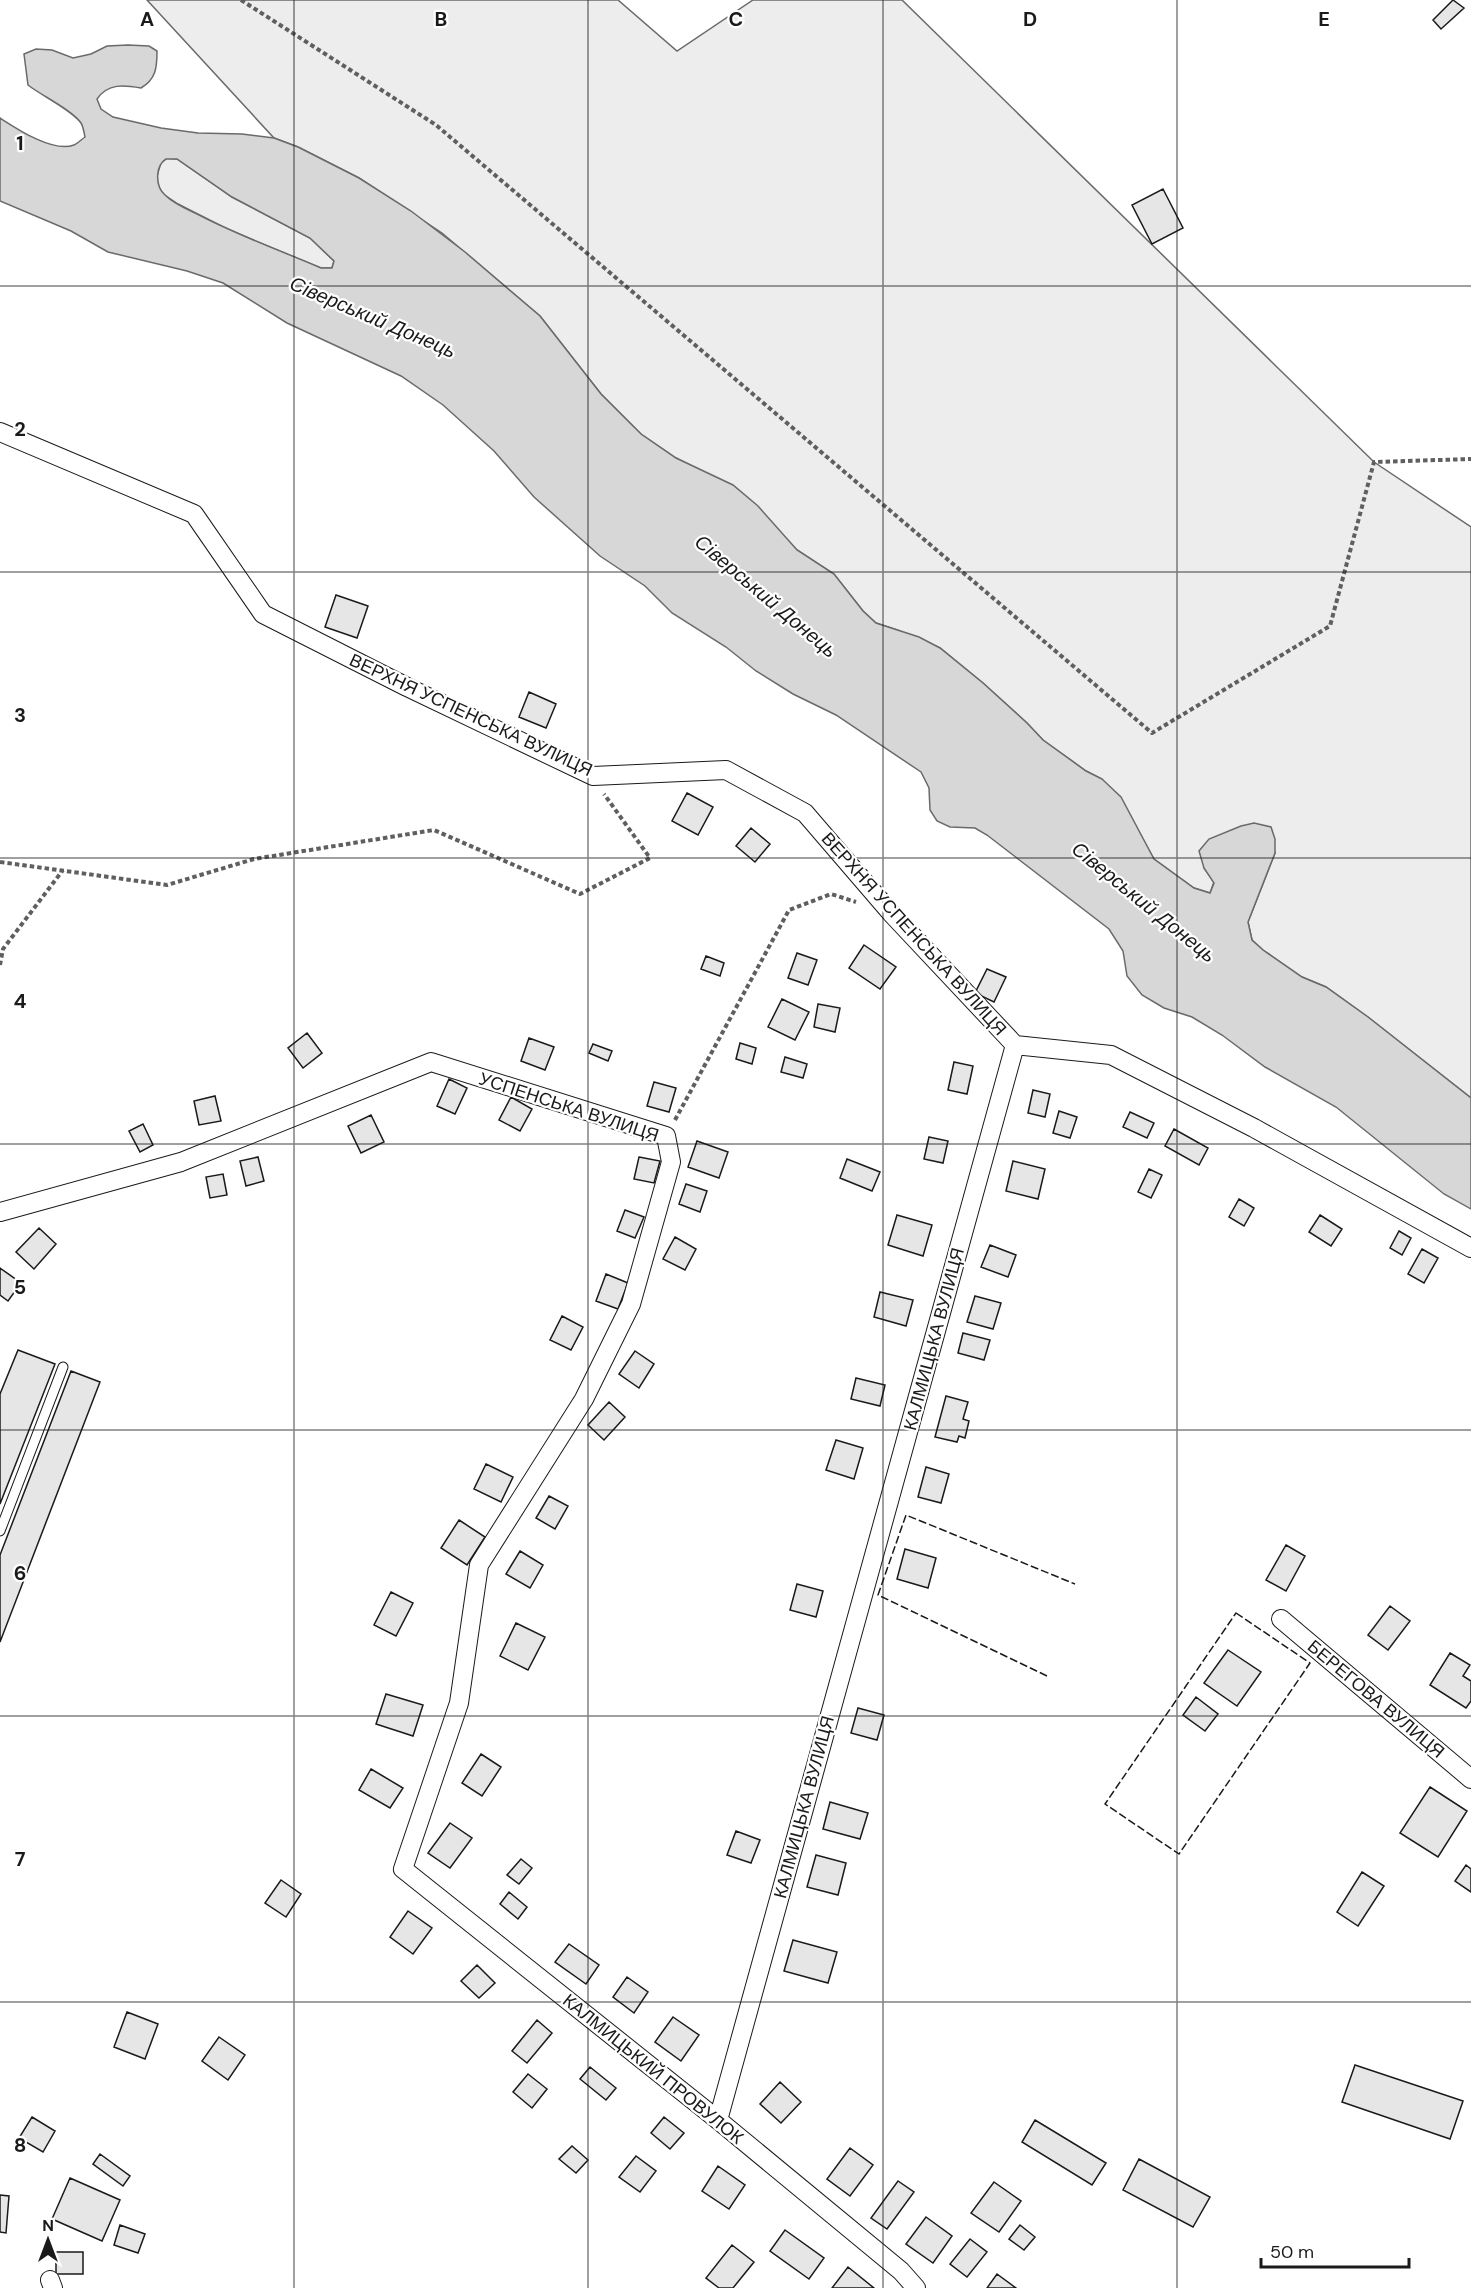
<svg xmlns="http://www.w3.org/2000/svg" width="1471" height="2288" font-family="'DM Sans',sans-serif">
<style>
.built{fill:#ededed;stroke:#6a6a6a;stroke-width:1.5}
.water{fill:#d7d7d7;stroke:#6a6a6a;stroke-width:1.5;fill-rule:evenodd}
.building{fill:#e6e6e6;stroke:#1a1a1a;stroke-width:1.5}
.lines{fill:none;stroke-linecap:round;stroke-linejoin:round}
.service-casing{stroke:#1a1a1a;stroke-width:11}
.minor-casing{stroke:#1a1a1a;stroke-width:20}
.path{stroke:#5f5f5f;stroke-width:4;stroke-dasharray:4.5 3;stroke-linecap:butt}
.service{stroke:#fff;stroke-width:9}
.minor{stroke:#fff;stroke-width:18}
.fence{stroke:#1a1a1a;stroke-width:1.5;stroke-dasharray:8 3;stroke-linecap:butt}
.grid{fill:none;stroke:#1a1a1a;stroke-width:1.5;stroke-opacity:0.55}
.labels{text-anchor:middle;stroke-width:4.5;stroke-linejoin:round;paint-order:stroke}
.street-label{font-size:18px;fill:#1a1a1a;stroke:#fff}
.water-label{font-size:20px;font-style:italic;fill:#1a1a1a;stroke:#fff}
.grid-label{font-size:20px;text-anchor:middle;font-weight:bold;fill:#1a1a1a;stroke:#fff;stroke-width:4.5;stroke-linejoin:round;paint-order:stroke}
</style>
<rect width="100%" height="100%" fill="#fff"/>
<path class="built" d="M147,0h471l59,51 76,-51h149l472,462 97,65v571l-103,-81 -42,-30 -24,-10 -39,-27 -11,-10 -4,-18 27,-69 -71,15 10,14 -4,11 -16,-5 -18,-13 -22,-16 -22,-39 -30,-41 -16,-8 -43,-31 -16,-17 -44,-40 -43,-35 -43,-18 -21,-7 -13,-12 -29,-37 -37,-24 -18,-19 -78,-60 -25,-13 -35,-24 -40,-40 -61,-78 -98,-83 -83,-55 -61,-31 -24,-9z
M166,158l11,1 55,38 78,41 24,23 -2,7h-11l-94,-39 -49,-25 -15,-10 -5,-8 -1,-10 4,-14z"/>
<path class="water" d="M128,45l21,1 8,5c0,17 -1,28 -16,37 -17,-3 -33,-5 -44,11l4,10 12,8 48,11 37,5 44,1 32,4 24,9 61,31 52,33 54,41 75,64 61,78 40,40 35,24 57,27 25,21 39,44 37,24 29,37 13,12 43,14 21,11 43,35 44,40 16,17 43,31 16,8 19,18 33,62 40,29 16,5 4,-10 -10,-15 -5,-17 10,-12 32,-13 13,-3 17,4 4,12v14l-27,69 4,18 11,10 39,27 24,10 42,30 103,81v111l-27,-15 -108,-87 -71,-40 -43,-32 -30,-18 -28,-9 -22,-13 -15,-19 -4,-25 -14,-22 -122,-94 -12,-7 -25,-1 -13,-6 -7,-11 -1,-22 -8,-16 -85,-57 -43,-21 -37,-23 -30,-24 -54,-34 -27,-27 -45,-30 -66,-59 -40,-46 -51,-46 -42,-29 -114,-53 -64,-40 -36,-12 -79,-19 -37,-21 -71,-30v-83c17,11 53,35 74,27 3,-1 8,-6 11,-8 -1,-5 -2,-11 -4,-14 -9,-13 -39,-27 -53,-38l-4,-31 12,-5 16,1 21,8 18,-4 16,-8zM166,159h11l55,38 78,41 24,23 -2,7h-11c-40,-17 -81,-32 -120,-52 -12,-6 -26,-11 -36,-21 -10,-9 -10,-29 1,-36z"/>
<path class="building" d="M1453,0l11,8 -23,21 -8,-9z
M1163,189l20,39 -31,16 -20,-39z
M336,595l32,11 -11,32 -32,-11z
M529,692l27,12 -10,24 -27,-11z
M687,793l26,14 -15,28 -26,-14z
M751,828l19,16 -15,18 -19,-16z
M864,945l32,22 -16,22 -31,-21z
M797,953l20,7 -9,25 -20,-7z
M706,956l18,7 -4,13 -19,-7z
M987,969l19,8 -12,25 -19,-9z
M782,999l27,13 -14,28 -27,-13z
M818,1004l22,4 -5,24 -21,-5z
M307,1033l15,20 -19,15 -15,-20z
M529,1038l25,9 -9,23 -24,-9z
M740,1043l16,5 -4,16 -16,-5z
M593,1044l19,7 -4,10 -19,-8z
M785,1057l22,7 -4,14 -22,-6z
M954,1062l19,4 -6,28 -19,-4z
M449,1079l18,9 -12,26 -18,-8z
M654,1082l22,6 -7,24 -22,-6z
M1033,1090l17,4 -5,23 -17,-4z
M215,1096l6,25 -22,4 -5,-24z
M511,1097l21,12 -12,22 -21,-11z
M1059,1111l18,6 -7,21 -17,-5z
M1130,1112l24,11 -7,15 -24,-11z
M371,1115l13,27 -23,11 -13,-27z
M143,1124l10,21 -13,7 -11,-21z
M1174,1129l34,19 -9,17 -34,-19z
M929,1137l19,4 -5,22 -19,-4z
M697,1141l31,11 -9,26 -31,-11z
M258,1157l6,24 -18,5 -6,-25z
M639,1157l21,4 -6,22 -20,-4z
M847,1159l33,13 -8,19 -32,-13z
M1013,1161l32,8 -7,30 -32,-8z
M1149,1169l13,6 -11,23 -13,-6z
M223,1174l4,21 -17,3 -4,-21z
M686,1184l21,7 -7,21 -21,-8z
M1239,1199l15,9 -10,18 -15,-9z
M625,1210l19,7 -9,21 -18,-7z
M897,1215l35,10 -9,31 -35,-11z
M1320,1215l22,14 -11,17 -22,-14z
M39,1228l17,16 -22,25 -18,-17z
M1399,1231l12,7 -9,17 -12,-7z
M675,1237l21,12 -11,21 -22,-11z
M990,1245l26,10 -8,22 -27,-10z
M1422,1249l16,9 -14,25 -16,-9z
M0,1268l21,15 -13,18 -8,-6z
M606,1274l22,9 -10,26 -22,-8z
M880,1292l33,8 -7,26 -32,-9z
M975,1296l26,7 -8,26 -26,-7z
M562,1316l21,11 -12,23 -21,-10z
M963,1333l27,7 -6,20 -26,-7z
M18,1350l37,14 -55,140v-110z
M635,1351l19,13 -15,24 -20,-14z
M71,1371l29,11 -100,260v-87z
M856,1378l29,7 -5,21 -29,-7z
M946,1396l22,6 -5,17 6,2 -4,17 -6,-2 -2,6 -22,-5z
M609,1402l16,15 -21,23 -16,-15z
M836,1440l27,8 -9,31 -28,-9z
M486,1464l27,13 -12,25 -27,-13z
M926,1467l23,7 -8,29 -23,-6z
M549,1496l19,10 -13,23 -19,-11z
M459,1520l26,17 -18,28 -26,-17z
M1286,1545l19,11 -19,35 -20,-11z
M905,1549l31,9 -8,30 -31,-9z
M520,1551l23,14 -13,23 -24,-14z
M797,1584l26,7 -7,26 -26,-7z
M391,1592l22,11 -17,33 -22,-11z
M1390,1606l20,15 -22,29 -20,-15z
M516,1623l29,14 -17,33 -28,-14z
M1228,1650l33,22 -24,34 -33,-23z
M1450,1653l20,12 -7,11 8,5v20l-5,7 -36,-23z
M386,1694l37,11 -10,31 -37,-12z
M1196,1697l22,17 -13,17 -22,-16z
M858,1708l26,7 -7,25 -26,-7z
M481,1754l20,13 -19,29 -20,-13z
M371,1769l32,19 -13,20 -31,-18z
M1430,1787l37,24 -29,46 -38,-24z
M830,1802l38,11 -8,26 -37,-10z
M450,1823l22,15 -22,30 -22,-15z
M736,1831l24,9 -9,23 -24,-8z
M816,1855l30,8 -8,32 -31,-8z
M521,1859l11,9 -13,16 -12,-9z
M1466,1865l5,4v23l-16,-11z
M1362,1872l22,14 -26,40 -21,-14z
M281,1880l20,14 -15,23 -21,-14z
M509,1892l18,15 -9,12 -18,-15z
M408,1911l24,17 -19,26 -23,-17z
M793,1940l44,12 -9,31 -44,-12z
M569,1944l30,21 -13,19 -31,-22z
M477,1965l18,18 -16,15 -18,-17z
M627,1977l21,15 -14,21 -21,-16z
M127,2012l31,12 -13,35 -31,-12z
M673,2017l26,18 -18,26 -26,-19z
M537,2020l15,13 -25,30 -15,-12z
M219,2037l26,18 -17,25 -26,-19z
M1355,2065l108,36 -13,38 -108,-37z
M590,2067l26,21 -10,12 -26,-21z
M528,2074l19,15 -15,19 -19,-16z
M780,2082l21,20 -20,21 -21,-19z
M32,2117l23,14 -12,21 -24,-14z
M664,2117l20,16 -14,16 -19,-16z
M1035,2120l71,43 -14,22 -70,-43z
M572,2146l16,14 -12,13 -17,-14z
M850,2148l23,17 -23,31 -23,-17z
M100,2154l30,22 -7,10 -30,-22z
M636,2156l20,15 -16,21 -21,-15z
M1139,2159l71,38 -17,30 -70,-37z
M718,2166l27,19 -16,24 -27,-18z
M70,2178l50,22 -18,41 -50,-22z
M898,2181l16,11 -27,37 -16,-11z
M994,2182l27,19 -22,31 -28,-19z
M0,2195l9,1 -3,37 -6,-1z
M926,2217l26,19 -19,27 -27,-19z
M120,2225l25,9 -7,19 -24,-8z
M1020,2225l15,12 -11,13 -15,-11z
M785,2230l39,28 -15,21 -39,-28z
M970,2239l17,13 -20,25 -17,-13z
M732,2245l22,17 -21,26h-14l-13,-10z
M56,2252h27v22h-27z
M848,2267l26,21h-42z
M997,2274l19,14h-29z"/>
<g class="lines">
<g class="service-casing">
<path id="service" d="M0,1531l63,-164"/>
</g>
<g class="minor-casing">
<path id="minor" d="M0,432l194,82 69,100 144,73 186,89 133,-6 79,43 86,100 124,132
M1015,1045l96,10 143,73 217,120
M0,1212l181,-50 250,-100 235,74 5,26 -40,142 -47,95 -105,166 -20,138 -56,166 315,251 183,151 15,17
M1281,1619l190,160
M718,2120l297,-1075
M50,2280l3,8"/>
</g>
<path class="path" d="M241,0l195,125 716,608 178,-107 44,-164 97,-3
M0,862l167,23 87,-26 180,-29 146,64 70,-36 -46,-64
M0,965l3,-16 60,-79
M675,1120l114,-210 42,-16 25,8"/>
<use href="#service" class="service"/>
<use href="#minor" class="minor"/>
<path class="fence" d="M1236,1613l74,50 -131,191 -74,-50z
M1047,1676l-169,-81 28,-80 169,69"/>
</g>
<path class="grid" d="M294,0v2288M588,0v2288M883,0v2288M1177,0v2288M0,286h1471M0,572h1471M0,858h1471M0,1144h1471M0,1430h1471M0,1716h1471M0,2002h1471"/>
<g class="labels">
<g class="street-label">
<text transform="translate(471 715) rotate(25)" y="6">ВЕРХНЯ УСПЕНСЬКА ВУЛИЦЯ</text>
<text transform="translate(914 934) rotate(48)" y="6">ВЕРХНЯ УСПЕНСЬКА ВУЛИЦЯ</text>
<text transform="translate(569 1107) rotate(18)" y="6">УСПЕНСЬКА ВУЛИЦЯ</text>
<text transform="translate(934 1339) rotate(-75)" y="6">КАЛМИЦЬКА ВУЛИЦЯ</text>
<text transform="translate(1376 1699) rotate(40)" y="6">БЕРЕГОВА ВУЛИЦЯ</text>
<text transform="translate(804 1807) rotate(-75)" y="6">КАЛМИЦЬКА ВУЛИЦЯ</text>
<text transform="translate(653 2069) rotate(39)" y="6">КАЛМИЦЬКИЙ ПРОВУЛОК</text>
</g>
<g class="water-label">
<text transform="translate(373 317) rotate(23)" y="7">Сіверський Донець</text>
<text transform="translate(766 596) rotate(40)" y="7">Сіверський Донець</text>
<text transform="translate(1144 902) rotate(39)" y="7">Сіверський Донець</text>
</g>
</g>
<g class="grid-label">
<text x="147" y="26">A</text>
<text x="441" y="26">B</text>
<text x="736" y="26">C</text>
<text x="1030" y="26">D</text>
<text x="1324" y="26">E</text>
<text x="20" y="150">1</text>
<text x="20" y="436">2</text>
<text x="20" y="722">3</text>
<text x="20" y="1008">4</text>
<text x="20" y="1294">5</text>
<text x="20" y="1580">6</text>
<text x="20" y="1866">7</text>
<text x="20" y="2152">8</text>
</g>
<g transform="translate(48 2240)" stroke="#ffffff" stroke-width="4.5" paint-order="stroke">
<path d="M0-4.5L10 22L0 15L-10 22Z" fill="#1a1a1a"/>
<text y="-9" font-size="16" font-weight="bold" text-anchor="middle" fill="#1a1a1a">N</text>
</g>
<path d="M1261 2258v9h148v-9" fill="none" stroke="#1a1a1a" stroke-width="3"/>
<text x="1270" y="2258" font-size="18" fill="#1a1a1a" stroke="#ffffff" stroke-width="4.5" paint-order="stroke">50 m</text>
</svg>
